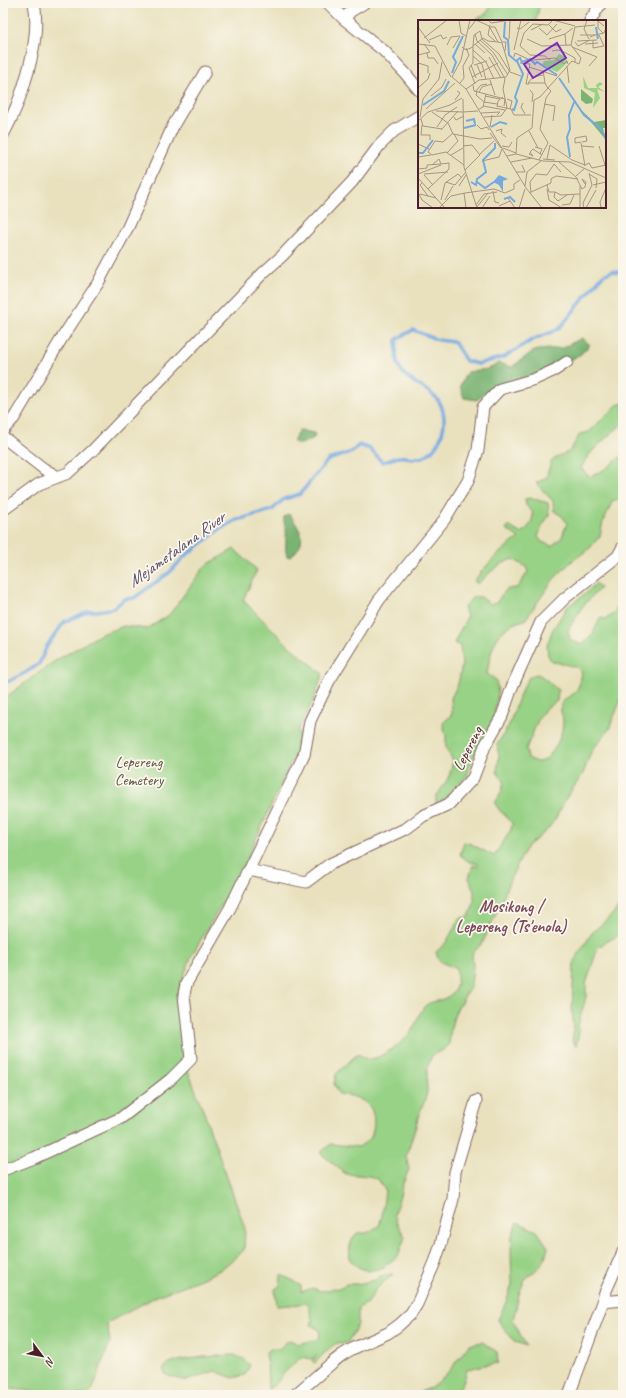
<svg xmlns="http://www.w3.org/2000/svg" width="626" height="1398" font-family="Caveat,sans-serif">
<style>
.green{fill:#98d286;stroke:#717858}
.forest{fill:#7ab473;stroke:#626a4f}
.lines{fill:none;stroke-linecap:round;stroke-linejoin:round}
.stream{stroke:#75a9e2;stroke-width:3.5}
.street-casing{stroke:#82635e;stroke-width:13}
.street{stroke:#fff;stroke-width:11}
.labels{text-anchor:middle;stroke-width:3.5;stroke-linejoin:round;paint-order:stroke}
.street-label{font-size:16px;fill:#4a1f2b;stroke:#fbf7ec}
.park-label{font-size:16px;fill:#615546;stroke:#fbf7ec}
.water-label{font-size:17px;font-style:italic;fill:#594f6b;stroke:#fbf7ec}
.neighbourhood-label{font-size:17px;font-weight:bold;fill:#7e4a5c;stroke:#fbf7ec}
.inset-river{fill:none;stroke:#75a9e2;stroke-width:2}
.inset-road{fill:none;stroke:#a99383;stroke-width:1}
.view{fill:#7b2cbf;fill-opacity:0.15;stroke:#7b2cbf;stroke-width:2}
.inset-edge{fill:none;stroke:#4a1f2b;stroke-width:2}
</style>
<rect width="100%" height="100%" fill="#fbf7ec"/>
<filter id="ink" filterUnits="userSpaceOnUse"><feTurbulence type="fractalNoise" baseFrequency=".025" numOctaves="2"/><feDisplacementMap in="SourceGraphic" scale="8" xChannelSelector="R" yChannelSelector="G"/><feConvolveMatrix kernelMatrix="1 2 1 2 8 2 1 2 1" color-interpolation-filters="sRGB"/></filter>
<filter id="wash" filterUnits="userSpaceOnUse"><feTurbulence type="fractalNoise" baseFrequency=".012" numOctaves="4" result="noise"/><feDisplacementMap in="SourceGraphic" scale="16" xChannelSelector="R" yChannelSelector="G"/><feGaussianBlur stdDeviation="0.9" result="paint"/><feColorMatrix in="noise" values="0 0 0 0 0 0 0 0 0 0 0 0 0 0 0 0 0 1.4 0 .05"/><feComposite in="paint" operator="in"/></filter>
<g filter="url(#wash)">
<rect width="100%" height="100%" fill="#e9e1be"/>
<path class="green" d="M490,3h48l1,5 -3,13h-60l1,-2c7,-4 14,-7 13,-16z
M623,403v20c-13,13 -36,28 -42,46l9,8 17,-9 16,-13v45l-2,1 -8,-1 -10,22 -3,14 -11,13 -17,12 -19,19 -28,40c-29,6 -34,28 -38,54l9,6 2,13 -4,24 -22,43 -5,16 -10,9 -10,12 -11,9v-9l13,-20 4,-16 -7,-13v-12l-3,-13 9,-9 -1,-16 7,-14 4,-19 -2,-19 -6,-3 13,-26 -3,-10 9,-10h8l9,7 7,-2c7,-10 7,-14 20,-14l11,-16 -2,-5 -13,-8c-15,5 -24,14 -35,25l-4,-3c13,-17 27,-31 45,-43l-13,-9 2,-3 12,7c9,-4 13,-11 13,-20l-7,-8 -1,-6 5,-1 18,5 1,12 -8,13 -3,9 4,5 10,4 10,-9 5,-14 -5,-7 -8,-5 -1,-10 -17,-18 10,-5 5,-16 5,-4 14,-7 10,-17 9,-2 28,-27z
M234,549l23,21 -14,30 46,46 34,28 -11,29 -14,27 2,13 -55,120 -54,94 -14,37 9,38 -1,31 17,44 43,121 -1,22 -24,20 -17,8 -46,18 -50,27 3,19 -18,49 -5,4 -37,-2 -47,-5v-689l52,-38 46,-27 23,-8 23,3 22,-14 36,-49z
M623,580v114l-14,35 -18,23 -8,22 -15,21 -11,21 -9,13 -21,18 -16,30 -11,28 -17,37 -11,12 1,12 -2,19 -16,28 -4,14 -2,17 -6,6 -11,5 -5,14v23l-2,8 -6,14 -3,12 -10,30 3,13 -7,17 -2,10 -6,18 4,11 7,12 -7,19 -16,12 -14,3 -10,-4 -8,-7c-1,-11 -1,-18 7,-27h10l12,-7 3,-10 3,-26 -7,-11 -9,-3 -23,-2 -26,-21 11,-9 28,3c3,-3 10,-6 12,-10 4,-10 5,-27 -5,-34 -8,-6 -17,-8 -27,-9l-5,-10 2,-10 17,-16 5,-4c2,1 6,4 8,5 14,2 41,-19 47,-30 4,-7 6,-16 11,-22 5,-6 13,-5 19,-8 14,-5 16,-17 13,-30l-17,-8 -3,-9 9,-8 15,-26 9,-1 5,-14v-12l-5,-13 4,-13 4,2 1,-3 -10,-3 -8,-6 4,-13 5,1 25,13 17,-26 1,-7c-6,-8 -13,-11 -17,-20l6,-10 3,-12 -7,-9 2,-16 -2,-11 12,-20 13,-36 8,-13 7,-2c8,3 14,11 21,16l-1,11 -12,8 -7,11 -12,29 2,9 9,4c3,0 7,-1 9,-3 9,-8 18,-26 17,-39 0,-5 -4,-10 -2,-15 1,-6 6,-7 11,-10 7,-5 8,-14 10,-22l-6,-6 -25,-6 -3,-6 -1,-9 5,-15 15,-24 17,-12 12,-12 4,5 -17,18 -15,24 2,10 10,4c12,-4 15,-15 20,-26l6,1 9,-6 2,-8 1,-23z
M623,901v29l-6,6 -19,11 -12,37v13l-8,28 1,7 -3,14 -4,-6 2,-10 -2,-18 2,-51 18,-28 23,-21z
M517,1222l20,9 11,16 -4,14 -9,10 -10,8 -5,12 -7,29 13,26 -12,-5 -16,-21 8,-18 6,-17 -1,-34 1,-15z
M393,1274l-18,16 -7,13 -10,5v16l-10,18 -6,2 -5,-1c-8,4 -15,13 -22,20l-3,-2 5,-6 -5,4 -11,-2 -19,18 -6,9 -8,5 -1,-26 -1,-11 4,-3h9l6,-6 5,-3 8,4 21,-5 1,-9 -9,-5 2,-5c-4,-6 -2,-11 -6,-17 -10,2 -19,2 -30,3l-2,-17 5,-3 1,-11 13,6 7,5v6l12,-4 7,3 10,-1 2,-2c6,1 10,1 14,-4h11l19,-4 4,-4z
M482,1342l15,10 1,11 -19,3 -12,4c-2,7 -4,16 -11,21 -2,2 -6,2 -8,4h-32l3,-3 12,-4 14,-12 24,-31z
M234,1355l10,4 6,6 -5,10 -12,3 -18,-7 -29,10 -20,-6 -3,-6 6,-6 19,-4 16,-2z"/>
<path class="forest" d="M582,338l8,7 -9,9 -11,6 -11,1 -20,12 -49,16 -13,11 -13,-2 -4,-12 7,-14 21,-3 11,-6 13,4 20,-15 6,-2 24,-2z
M299,430l14,3 2,1 -1,4 -13,6h-4l-4,-3z
M288,514c4,2 5,6 8,10 9,14 7,22 -6,33l-3,-1c-3,-9 0,-18 -1,-27 -1,-5 -3,-7 -2,-12z"/>
<g class="lines">
<path class="stream" d="M3,684l22,-11 14,-9 8,-18 17,-24 25,-11h8l17,-3 10,-9 10,-1 36,-26 15,-16 35,-27 17,-9 35,-10 12,-11 16,-5 28,-34 24,-8 7,-7 11,4 12,13c5,-1 11,-4 17,-5 8,-1 17,3 24,0 22,-11 29,-46 10,-62 -9,-8 -21,-12 -29,-21 -10,-11 -8,-22 -7,-35l16,-9 25,10 16,2 12,19 12,3 26,-7 28,-17 27,-11 44,-54 10,-4 10,2"/>
</g>
</g>
<g filter="url(#ink)">
<g class="lines">
<g class="street-casing">
<path id="street" d="M328,3l16,16 40,32 21,22 14,17
M344,19l7,-8 13,-8
M590,21l11,-18
M3,135c18,-33 39,-94 31,-132
M3,430l11,-12 48,-80 36,-55 30,-56 46,-103 31,-52
M3,437l41,32 14,8
M3,510l36,-26 29,-11 25,-23 170,-177 19,-17 70,-74 27,-36 15,-15 25,-15
M248,870l58,12 24,-18 77,-36 16,-12 26,-12 24,-26 12,-32 17,-30 10,-29 29,-65 24,-24 53,-42 5,-9
M3,1170l31,-12 87,-40 50,-39 20,-20 -7,-64 2,-11 44,-76 63,-130 11,-23 6,-34 19,-40 50,-81 65,-80 24,-39 10,-31 5,-43 17,-18 35,-10 20,-9 12,-8
M603,1302l20,-2
M295,1395l38,-33 9,-7 10,-6 36,-16 11,-8 12,-11 6,-10 18,-42 6,-18 12,-45 2,-27 21,-71
M569,1395l34,-93 1,-7 19,-43"/>
</g>
<use href="#street" class="street"/>
</g>
</g>
<g class="labels">
<g class="street-label">
<text transform="translate(467 748) rotate(-63)" y="6">Lepereng</text>
</g>
<g class="park-label">
<text x="139" y="767">Lepereng<tspan x="139" dy="18">Cemetery</tspan></text>
</g>
<g class="water-label">
<text transform="translate(176 549) rotate(-36)" y="6">Mejametalana River</text>
</g>
<g class="neighbourhood-label">
<text x="511" y="912">Mosikong /<tspan x="511" dy="20">Lepereng (Ts'enola)</tspan></text>
</g>
</g>
<g transform="translate(418 20)">
<rect width="188" height="188" fill="#e9e1be"/>
<path d="M141,34l5,2 4,6 -11,10 -15,-7 2,-4 10,-1zM165,56l5,12h9l-1,-3 4,-3 3,2 -5,3 7,5 -8,-3 3,9 -7,10 2,-15 -11,-5z" fill="#98d286"/>
<path d="M163,69l12,10 -1,4 -6,1 -5,-4zM162,89l14,13 12,-2v8h-3l3,12z" fill="#7ab473"/>
<path d="M81,155l9,4 -5,2v11l-4,-7 -6,-3z" fill="#75a9e2"/>
<path class="inset-river" d="M87,2l-1,15 4,3 1,15 7,6 4,-3 2,4 8,-3 5,5 2,-2 20,13M178,7l2,12M34,53l4,-11 -3,-5 10,-21M141,58l25,37 17,14 5,10M5,85l21,-14 5,-10M94,89l2,1 3,-9 -2,-4 8,-23 -6,-13M48,101l8,-2 1,5M73,107l9,-5 7,2M46,108l12,-3M0,133h5l10,-13M152,137l-3,-20 3,-8 -1,-14 6,-15M53,162l5,3 1,-6 9,-7 -3,-12 12,-12v-5M59,162l8,6 9,-6M86,179l6,-2 5,5"/>
<path class="inset-road" d="M41,0l2,13 5,3M70,0l3,3 20,-3M135,0l22,6M169,0l-3,9 5,10M72,5l-2,10 7,6M131,5l7,7 5,-3M0,7l12,16M72,7h5l7,15M157,7l20,-2M99,8l3,1 9,-7M121,8l8,7 10,-11M113,10l12,-6M185,13l-5,-5v-7l6,5M57,14l2,7 15,14 13,24 -2,10 4,19 -6,8 -17,1M162,15h15l-5,2M177,15l9,-2 2,-5M6,18l23,-18M91,19l1,-18M109,19l15,7 29,-1M131,19l16,-5M11,20l12,-5 2,4 4,-2M62,20l13,12 15,23M175,20v8l11,-2 -5,-11M159,21l20,-1M84,22h4l-1,9M157,22l3,4 12,-6M0,24l17,2 16,31M57,24l10,9M167,24l13,-1M29,25l4,-8 9,-1M148,25l-1,-11 8,-6M55,26l1,-11 6,-4 2,8 17,15 11,18 11,4M44,27l4,3 7,-3M154,27l25,10 -8,9M35,28l7,-12M55,30l13,12 8,17M96,30l7,-30M134,31l6,-1 6,2 11,6v4M9,33l1,5h6l4,6M0,35l12,-3 -6,-8M55,36l9,8 4,16M71,37l12,21M96,37l1,-4 13,6M115,40l22,-2 9,6 3,-3 1,3M132,40l-5,-4 -15,-1 -10,-9 4,-13 9,-9 15,1 5,-5M0,43l10,3v7M102,43l10,1 -4,20h3M53,45l5,13M56,45l13,-4M59,45l5,12M149,46l2,17M111,47l28,9M125,50l2,13M34,57l14,12 60,99 16,20M34,57l9,-17 9,-40M54,57l26,-14M72,60l5,15M42,63l4,-5 -1,-12 6,-11 -3,-7M110,63h17l2,4M110,63l5,-6 10,-2M57,64l-6,-16 4,-5v-17l10,-8 5,3 10,1M55,65l1,6 31,8 -1,7M0,68l10,-9 2,-6M48,69l13,-9 27,-3 4,-7 -8,-27 -4,-1 -9,-16 -13,-6 -7,9M112,70l3,4 -1,8M58,71l5,-6 6,-1M59,71l-1,4 8,7M61,72l3,-5 10,-3M13,76l11,-9 4,-8M67,76l15,3M45,79l1,68 13,41M89,79l5,2 -2,8M37,80l5,-7 -3,-2M66,82l13,2M105,83l-2,4 4,7M126,84l11,2 -2,15M65,86l22,4M79,86l14,3 3,6h17M79,87l1,-6 5,-4M8,89l29,-26M61,89l4,-2 3,-13M18,91l27,1M14,92l16,11 5,11 27,5 12,-1M45,92l15,-1M63,93l19,-1 -3,3M2,97l3,-18 16,-20 3,-17M36,97l2,3 8,-4M3,99l2,7 19,3M0,101l10,-9 22,-7 12,-7M4,105l-1,10h9v5M59,105l4,4 6,-2 2,3M19,107l8,-12 12,-8M72,107l2,-12M23,110l17,-19M78,111l6,-2 -1,4 5,4M111,111l9,17M72,113l11,15M163,122l-6,1v-5l11,-2 1,5 -5,1M163,123l4,23M0,124l11,5M132,125l22,15 13,5 4,-2 3,5 14,-3M45,126l9,-1 8,10 -15,15M84,126l7,1 3,-5M164,126l12,1M181,126l6,19M117,127l7,2 -2,5M85,128l13,5M29,133l11,-12 -4,-7M112,133l-1,1 4,2 -3,-4 3,-3 9,6M62,134l14,-13M98,134l1,-16 15,-10 2,-28 6,-3 32,-36 7,3 2,-6 -10,-13 4,-18M14,135l-4,-3 7,-11 8,1 10,-9M14,135l14,-3 18,13M33,135l12,-7M89,136l9,-2 27,7 27,1 36,16M0,137l13,-2M125,139l12,1M129,139l3,-14M121,140l9,-17 -8,-14 6,-31 5,-7 -4,-4M64,141l17,-4 3,-8M93,142l21,-4M141,142l17,15 6,12 3,-2 1,-5 -4,-3 3,5M0,149l9,-1v-3l14,-1M98,152h9l-3,-7M0,154l23,-9M6,154l24,-2M171,154l8,5 -1,9M6,155l9,10M158,156l9,-8M0,158l27,30M28,162l9,3 10,-12M4,163l-2,2 8,11M129,165l2,7h6l-1,5 4,4 9,-6M175,165l13,-3M41,166l7,-11M107,166l2,-14 14,-11M162,166v22M10,169l21,-20v-6l-8,1 -2,-5 -7,6M129,169l2,11 13,8M75,171l2,11 4,1M113,172l20,-9v-4l5,-3 22,3M137,172l6,3 19,-1M46,173l2,15M113,173l-1,-11 6,-8 11,1 7,-11 7,8M1,174l3,6 11,8M2,174l16,4M90,178l7,10M23,180l4,-17 13,-9 3,3M27,180l8,-14M58,185l8,-11 13,-2M144,185l8,-1 4,-9M81,186l11,-5M59,187l11,-14M21,188l12,-12 14,-3 29,-4 11,4 9,-4v-5l6,-4M64,188l8,-12M101,188l6,-19M166,188l-1,-5 9,-18 -3,-12M168,188l10,-18M183,188l-1,-6 6,-14"/>
<path class="view" d="M139,23l9,15 -33,20 -9,-14z"/>
<rect width="188" height="188" class="inset-edge"/>
</g>
<rect width="626" height="1398" fill="none" stroke="#fbf7ec" stroke-width="16"/>
<g transform="translate(42 1356) rotate(122)" stroke="#fbf7ec" stroke-width="3" paint-order="stroke">
<path d="M0-3L7 15L0 10L-7 15Z" fill="#4a1f2b"/>
<text y="-6" font-size="11" font-weight="bold" text-anchor="middle" fill="#4a1f2b">N</text>
</g>
</svg>
